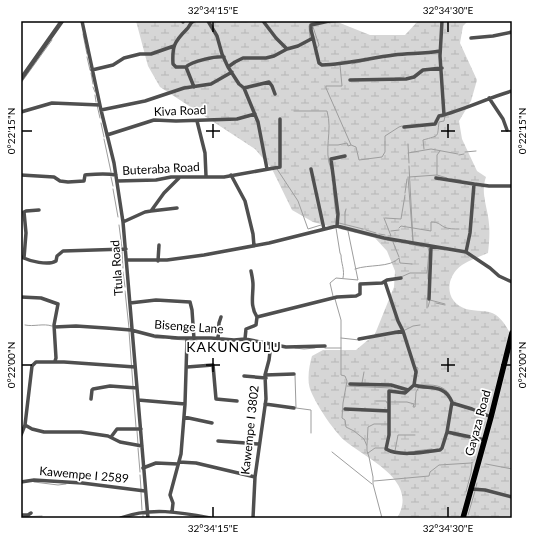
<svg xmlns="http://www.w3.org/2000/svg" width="533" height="539" font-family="Lato,sans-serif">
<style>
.wetland{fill:url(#wetland-marsh)}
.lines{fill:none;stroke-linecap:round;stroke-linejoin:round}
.stream{stroke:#9d9d9d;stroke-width:1}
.primary-casing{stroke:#dbdbdb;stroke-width:7}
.minor{stroke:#4f4f4f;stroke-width:3.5}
.tertiary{stroke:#4f4f4f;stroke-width:4.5}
.primary{stroke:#000;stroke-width:5.5}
.ticks{fill:none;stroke:#000;stroke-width:1.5}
.labels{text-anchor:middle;stroke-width:3.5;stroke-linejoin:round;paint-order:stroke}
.street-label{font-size:12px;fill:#000;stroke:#fff}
.quarter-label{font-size:14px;letter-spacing:1px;fill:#000;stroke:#fff}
.neatline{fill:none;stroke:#000;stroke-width:1.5}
.ticks-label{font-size:10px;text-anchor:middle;fill:#000}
</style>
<defs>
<pattern id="wetland-marsh" width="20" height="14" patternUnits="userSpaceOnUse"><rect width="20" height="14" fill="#d6d6d6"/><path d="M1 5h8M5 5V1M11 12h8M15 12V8" fill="none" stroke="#b6b6b6"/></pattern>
</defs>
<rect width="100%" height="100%" fill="#fff"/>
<path class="wetland" d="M136,21h199l35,14h35l13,-14h50l-5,5 -3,17 17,37 -6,21 -12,20 3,18 15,32 9,6c-6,16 2,31 3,47 1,10 0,20 -1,29 -9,4 -18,7 -26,12 -17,12 -18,37 4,44 9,3 22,0 30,6 7,5 12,14 16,22v181h-115c23,-38 -31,-59 -53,-78 -11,-10 -29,-37 -34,-51 -3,-10 -1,-23 2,-33l11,-6h33l19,-16 19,-47 1,-16 -8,-20 -12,-13 -62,-16 -21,-12 -20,-41 -17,-20 -95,-62 -12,-21z"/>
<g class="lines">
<path class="stream" d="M220,21l26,1 7,-1
M312,22l7,-1
M329,23l10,-2
M309,26l1,12
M313,27l6,18 -2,3
M83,34l4,20
M87,57l3,13
M352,64l13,-3
M91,73l2,11
M395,78l9,-1
M21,83l31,-43
M93,87l2,5
M95,95l1,7
M97,105l3,13
M294,111h33c6,20 -4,39 4,58
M101,123l3,14
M104,139l7,33
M408,144l1,19
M329,145h9l9,-2 1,3 3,-1 -25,-57v-2h16l-2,-21
M351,145l5,2 3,13 23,-3 3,-5v-16l14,-9 3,-1
M424,149l-1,-9c17,-5 14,-2 16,-18l5,-1 1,-5
M465,152l11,-1
M408,153l23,-4 27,5
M459,155l5,-1
M409,166l4,75
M277,169l21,32 10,28 13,-4
M437,175l10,3
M111,177l2,9
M408,177l5,65
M409,177l28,-2v-20l3,-4
M451,179l10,1
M333,188l3,26
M113,189l5,28
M405,193l2,-14
M384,218l7,18h-3
M385,218l16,1 4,-24
M339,223l24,6
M345,224v-11l1,-4
M119,225l3,23
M336,228l4,25 1,2c0,8 4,15 2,23
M399,228l2,-2 30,5v-9c7,0 8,2 13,5 4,2 10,2 15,2
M366,230l10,3
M391,231l8,-1
M379,234l6,1
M387,240l9,2
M393,242l6,15
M409,244l15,3
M433,248l12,2
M122,251l1,17
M355,269c14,-5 35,-1 44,-11l1,5 12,1
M123,272l2,15
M428,273v6
M401,277l9,-4h17l2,-21 -1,-5
M125,291l4,37
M333,296l-3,-13 6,-5 22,2 -10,-49
M335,299l6,21v55l4,1 2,5 -4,22 -1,15 3,2 1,7 8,4 10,8 3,7v5l2,6 4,20v7l9,34
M430,300l15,4
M436,303l9,2
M428,307l2,-7
M427,308v-10
M25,325c9,2 18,-2 27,1
M405,330l8,-4 7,-1
M129,331l4,55
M155,338h9
M341,338l18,2
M171,339l14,1
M189,340h8
M218,340l15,1
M295,348l9,1 11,-1
M325,348h16
M416,367l2,1 -1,6
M295,375l1,33 15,2v23
M362,383l2,-11
M421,385c11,0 22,-1 29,10
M347,386l45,2
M133,390l3,37
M376,401h10l1,2
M391,402h16l7,2 -1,3h2l1,-15 3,-5
M137,431l1,13
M453,435l13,3
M367,445l1,-18 6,-3h14
M138,448l2,24
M395,451l3,-16h17
M415,451l17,-2
M332,452l40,32
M368,453l7,-5h10
M486,464l26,5
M140,475l1,14
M374,481l55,-5 1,-4 9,-7 32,-2 2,-1
M34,482l24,3 8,-1
M476,487l1,-4
M141,492l1,18
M466,492l5,-19 1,-10
M143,515v3
M468,515l7,-24
M21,517l21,-1"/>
<g class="primary-casing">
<path id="primary" d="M463,518l28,-101 21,-84"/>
</g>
<path class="minor" d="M82,21l19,89 13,53 9,59 25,296
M183,21v1
M208,21l9,15 5,18 6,13 11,17 5,4 14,34 9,47
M263,21l13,17 11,11 11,-3 15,-8 -2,-8v-5l18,-4
M442,21l-2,35 4,59
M313,38l6,25 3,2c25,-1 48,-7 72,-10 15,-2 31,-1 46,-4
M471,38l22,-2 19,-4
M186,67h-10l-3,-3c-1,-17 1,-22 13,-34 4,-3 3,-7 8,-9
M186,67c6,-6 30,-11 38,-10
M186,67l8,20
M228,67l7,-5 8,-4h23l8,-2 13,-7
M92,70l21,-5 11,-7 16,-4h11l23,-8
M350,80l56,-1 8,-2 9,-7 19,-2
M244,88l25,-6 3,4 3,8
M489,98l14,21 4,11
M101,110l44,-9 39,-13 27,-4 21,-12
M21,112l31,-9 48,2
M197,121l8,32 1,23
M404,127l31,-3 4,-8c25,-6 48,-18 73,-25
M107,135l47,-15 22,1 61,-2 18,-5
M311,169l13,60
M21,175l33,2 6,4 8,1 16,-1 1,-6c11,-1 20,-2 31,0
M231,175l14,26 8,33 1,12
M436,178l38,6
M117,181l39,-1 15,-3h53l56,-10v-48
M151,211l26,-3
M123,222l22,-10 6,-1 13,-18 15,-15
M337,226l1,-12 -7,-55 14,-3
M466,252l4,-19 4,-49 15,2h23
M21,257c9,4 27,9 35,4l1,-5 6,-5 63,-2
M24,258l2,-25 -2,-21 2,-1 13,-1
M126,260h41l37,-5 65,-12 68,-17 47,12 82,14 24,16 9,8 13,6
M158,261l1,-16
M251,271c1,5 2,9 2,14 0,12 -3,21 4,32
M385,282l13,39 5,10
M21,297l20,1 17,6 -4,21 2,33 -1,3
M429,299l2,-52
M130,303l26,-3 34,2 2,8 2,29
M54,327l22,-1 30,2 25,2 23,6 24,2h33l23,2 11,-1 41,8 39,-1
M218,339l1,-16 2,-6
M245,339l1,-10 10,-4 1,-8 80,-20 19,-1 4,-2v-10l22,-1 5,-3 14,-2
M359,339l44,-8 13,41 -2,13c15,5 30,-2 38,17l-5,30 38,8
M187,367l26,-2 3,34 21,2
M265,375l29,-1
M244,376l22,2
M350,384l41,1 17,5
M91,399l1,-9 1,-1 17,-3 27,2
M138,400l47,4 2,-65
M452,403l20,6 19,8
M265,404l29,4
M345,409l44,2v-20l16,2 9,-8
M389,411v24l-3,14c13,8 39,3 54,1l2,-2 5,-16
M184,417l28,6
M25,425l7,4 12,3h37l27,4 12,6 22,4
M21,435l4,-10 7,-59 4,-4h28l71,5
M111,437l6,-8h24
M218,441l41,3
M179,462l17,1 59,14
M143,468l13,-5 22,1
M21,482l13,-2 48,3 63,8
M471,489l14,1 27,7
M172,512l1,-9 -3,-8 11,-41 4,-50
M21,515h7l3,-2
M121,518c29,-11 59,-6 89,0
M253,518l2,-41 11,-78 -1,-24 4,-15 2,-16"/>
<path class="tertiary" d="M21,79l41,-58"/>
<use href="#primary" class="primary"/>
</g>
<path class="ticks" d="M213,22v10M448,22v10M213,124v14M448,124v14M22,131h10M206,131h14M441,131h14M501,131h10M213,358v14M448,358v14M22,365h10M206,365h14M441,365h14M501,365h10M213,507v10M448,507v10"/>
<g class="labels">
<g class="street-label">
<text transform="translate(180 111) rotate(-2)" y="4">Kiva Road</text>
<text transform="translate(161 169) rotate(-3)" y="4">Buteraba Road</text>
<text transform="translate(117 268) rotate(-94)" y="4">Ttula Road</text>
<text transform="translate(189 327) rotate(4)" y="4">Bisenge Lane</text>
<text transform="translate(478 423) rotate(-75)" y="4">Gayaza Road</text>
<text transform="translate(250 430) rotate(-84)" y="4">Kawempe I 3802</text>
<text transform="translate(84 475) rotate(5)" y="4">Kawempe I 2589</text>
</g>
<g class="quarter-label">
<text x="234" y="352">KAKUNGULU</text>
</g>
</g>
<rect width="533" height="539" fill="none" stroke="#ffffff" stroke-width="44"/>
<rect x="22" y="22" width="489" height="495" class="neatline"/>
<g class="ticks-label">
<text x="213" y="14">32°34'15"E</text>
<text x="448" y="14">32°34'30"E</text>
<text transform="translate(11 131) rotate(-90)" y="4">0°22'15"N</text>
<text transform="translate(522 131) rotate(-90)" y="4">0°22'15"N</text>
<text transform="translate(11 365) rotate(-90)" y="4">0°22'00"N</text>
<text transform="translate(522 365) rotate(-90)" y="4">0°22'00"N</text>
<text x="213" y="532">32°34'15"E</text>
<text x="448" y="532">32°34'30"E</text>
</g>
</svg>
